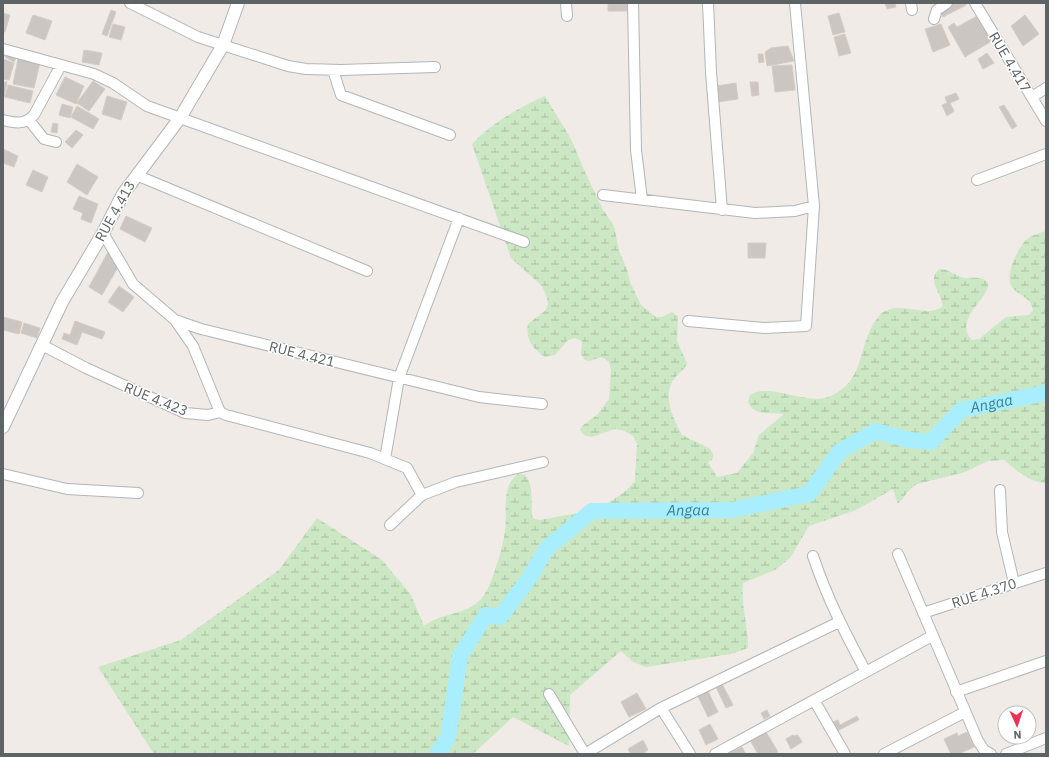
<svg xmlns="http://www.w3.org/2000/svg" width="1049" height="757" font-family="'IBM Plex Sans',sans-serif">
<style>
.wetland{fill:url(#wetland-marsh)}
.lines{fill:none;stroke-linecap:round;stroke-linejoin:round}
.river{stroke:#a8eefe;stroke-width:16}
.building{fill:#ccc6c3;stroke:#d5cbc4}
.minor-casing{stroke:#b1b6b8;stroke-width:12}
.tertiary-casing{stroke:#b1b6b8;stroke-width:14}
.minor{stroke:#fff;stroke-width:10}
.tertiary{stroke:#fff;stroke-width:12}
.labels{text-anchor:middle;stroke-width:3;stroke-linejoin:round;paint-order:stroke}
.street-label{font-size:14px;fill:#5e6466;stroke:#fff}
.water-label{font-size:15px;font-style:italic;fill:#3a7e96;stroke:#fff}
</style>
<defs>
<pattern id="wetland-marsh" width="20" height="14" patternUnits="userSpaceOnUse"><rect width="20" height="14" fill="#cce7c3"/><path d="M1 5h8M5 5V1M11 12h8M15 12V8" fill="none" stroke="#a9bfa2"/></pattern>
</defs>
<rect width="100%" height="100%" fill="#f0ebe6"/>
<path class="wetland" d="M545,96l26,43 14,33 17,36 12,18 5,25 8,18 3,13 11,23 15,12h6l10,-5 6,4 -1,25 10,22c-2,7 -8,9 -12,15 -14,17 -2,40 7,57l27,13c4,4 5,7 3,12l-4,2 9,15 20,-4 16,-20 6,-18 25,-21c-13,-2 -30,3 -36,-12l2,-7c20,-13 55,10 78,2 41,-16 27,-54 52,-82 17,-17 46,4 62,-8 3,-11 -18,-27 -2,-38 8,0 13,5 21,8 9,3 20,-3 27,6 3,14 -36,37 -16,57l7,-1 27,-22 23,-2 4,-5c-2,-14 -17,-14 -22,-25 -6,-10 7,-37 15,-45 6,-5 13,-7 20,-9v252c-17,-1 -29,-12 -42,-23l-16,1 -23,11 -48,12c-9,5 -12,13 -19,20l-5,-15 -37,21 -47,16 -19,32 -15,12 -32,13c-2,24 5,41 5,65l-17,6 -85,13 -13,-5 -12,-11 -51,44 -1,51 -56,-29 -40,37h-319l-56,-87 83,-27 98,-70 38,-52 65,42 29,35 13,31c16,-13 43,-11 57,-27 11,-12 22,-52 24,-68 3,-19 -5,-44 13,-57l7,1c9,10 6,28 7,41l2,3 6,1 60,-11 27,-19 8,-9 2,-37 -4,-8 -8,-5 -10,-2 -23,8 -8,-2 -4,-5 2,-4 15,-11 12,-16 2,-29 -2,-8 -7,-5 -13,4 -4,-1 -4,-6 1,-13 -7,-3 -7,2 -13,15 -10,2c-12,-8 -20,-18 -17,-33l18,-14 2,-6 -1,-6 -5,-12 -31,-28 -39,-114c20,-21 46,-36 73,-48z"/>
<g class="lines">
<path class="river" id="s1" d="M437,754l11,-16 12,-82 26,-41 14,2 28,-37 19,-32 45,-37 140,-1 77,-16 31,-43 36,-20 33,9 22,2 30,-32 85,-17"/>
</g>
<path class="building" d="M608,3h19v8h-19z
M885,3h10l1,4 -9,2z
M955,3h10l1,2 -23,12 -3,-6z
M111,10l5,2 -9,24 -5,-2z
M3,13l7,2 -5,17h-2z
M839,13l6,19 -12,3 -5,-19z
M33,15l19,6 -7,19 -19,-7z
M979,15l12,20 -1,7 -25,15 -17,-30 6,-4 3,4z
M1025,15l14,19 -16,12 -12,-20z
M113,24l12,3 -4,13 -12,-3z
M941,24l9,21 -17,7 -8,-23z
M845,34l6,19 -12,3 -5,-19z
M788,46l6,15 -27,5 -2,-14 6,-4z
M20,49l22,5 -8,34 -21,-4z
M8,50l10,4 -4,8 -9,-5z
M84,50l18,3 -3,12 -17,-3z
M987,53l7,10 -11,6 -5,-10z
M758,54h5l1,8 -5,1z
M3,59l11,4 -5,17 -6,-1z
M792,65l3,25 -20,2 -3,-26z
M65,77l19,9 -8,18 -20,-9z
M93,81l12,8 -16,22 -12,-8z
M3,82h4l-4,20z
M750,82h8l1,13 -7,1z
M736,83l2,16 -20,3 -2,-16z
M8,85l25,6 -3,12 -25,-6z
M956,93l3,6 -9,4 4,8 -7,5 -5,-11 5,-2 -2,-6z
M107,96l20,6 -6,18 -19,-6z
M62,104l11,3 -3,11 -11,-3z
M1004,105l13,21 -5,3 -13,-22z
M77,106l22,13 -6,10 -22,-12z
M53,123l5,1 -1,9 -6,-1z
M76,130l7,5 -11,13 -7,-6z
M3,149l15,7 -4,11 -11,-4z
M77,164l21,13 -11,18 -20,-13z
M33,170l15,7 -6,15 -16,-7z
M79,196l19,8 -7,19 -10,-4 2,-6 -10,-4z
M126,216l26,12 -7,14 -25,-13z
M748,243h18l-1,15h-17z
M108,252l14,8 -20,35 -13,-8z
M119,286l15,11 -11,15 -15,-10z
M3,317l19,5 -3,12 -16,-4z
M75,321l30,11 -3,7 -20,-7 -5,13 -15,-6 2,-6 6,2z
M24,323l16,5 -3,10 -16,-5z
M720,680l13,25 -7,3 -12,-25z
M706,687l12,25 -10,5 -12,-25z
M637,693l9,16 -17,8 -8,-15z
M767,710l3,6 -6,3 -3,-6z
M857,716l2,4 -24,12 -4,-9 7,-3 2,5z
M710,724l8,15 -12,6 -7,-15z
M766,732l12,20 -4,2h-16l-8,-14z
M967,732l7,15 -16,7h-7l-7,-15 13,-6 1,3z
M793,735l1,1 4,-1 4,7 -11,7 -5,-10z
M643,740l5,10 -6,4h-11l-3,-5z
M742,747l4,7h-18z"/>
<g class="lines">
<g class="minor-casing">
<path id="minor" d="M130,3l68,34 90,29 18,3 35,1 94,-3
M566,3l1,13
M633,3l3,147 6,49
M708,3l3,69 11,138
M911,3l1,7
M975,3l71,118
M934,19l3,-9 10,-7
M3,49l91,25 19,9 34,23 377,136
M333,70l8,25 109,40
M1032,97l14,-9
M3,120c12,3 22,5 31,-5l27,-50
M29,120l15,19 12,3
M136,175l231,96
M977,180l69,-26
M603,195l152,18 40,-2 19,-5
M103,233l30,51 42,36 26,9 278,68 63,7
M175,320l18,26 27,66
M688,321l77,7 41,-2 8,-120 -19,-203
M42,345l44,23 99,45 23,2 12,-3 6,3 144,38 37,15 15,27
M385,459l14,-81 60,-160
M3,474l64,15 71,4
M1000,490l2,42 12,51
M390,525l32,-30 34,-13 87,-20
M898,554l80,187 6,9 7,4
M813,556c14,42 32,77 53,116
M923,613l123,-40
M956,692l90,-31
M549,694l36,60
M814,700l31,54
M661,708l29,46
M585,754l76,-46 178,-86
M715,754l217,-118
M884,754l81,-42
M1006,754l40,-16"/>
</g>
<g class="tertiary-casing">
<path id="tertiary" d="M3,427l59,-125 41,-69 20,-39 57,-76 43,-73 15,-42"/>
</g>
<use href="#minor" class="minor"/>
<use href="#tertiary" class="tertiary"/>
</g>
<g class="labels">
<g class="street-label">
<text transform="translate(1010 62) rotate(59)" y="5">RUE 4.417</text>
<text transform="translate(115 211) rotate(-61)" y="5">RUE 4.413</text>
<text transform="translate(302 354) rotate(14)" y="5">RUE 4.421</text>
<text transform="translate(156 399) rotate(22)" y="5">RUE 4.423</text>
<text transform="translate(984 593) rotate(-18)" y="5">RUE 4.370</text>
</g>
<g class="water-label">
<text dy="5" stroke="none"><textPath href="#s1" startOffset="751">Angaa</textPath></text>
<text dy="5" stroke="none"><textPath href="#s1" startOffset="403">Angaa</textPath></text>
</g>
</g>
<rect width="1049" height="757" fill="none" stroke="#5e6466" stroke-width="8"/>
<g transform="translate(1017 725) rotate(177)"><circle r="19" fill="#ffffff" stroke="#bfc1c2"/>
<path d="M0-3L7 15L0 10L-7 15Z" fill="#e93353"/>
<text y="-6" font-size="11" font-weight="bold" text-anchor="middle" fill="#5e6466">N</text>
</g>
</svg>
